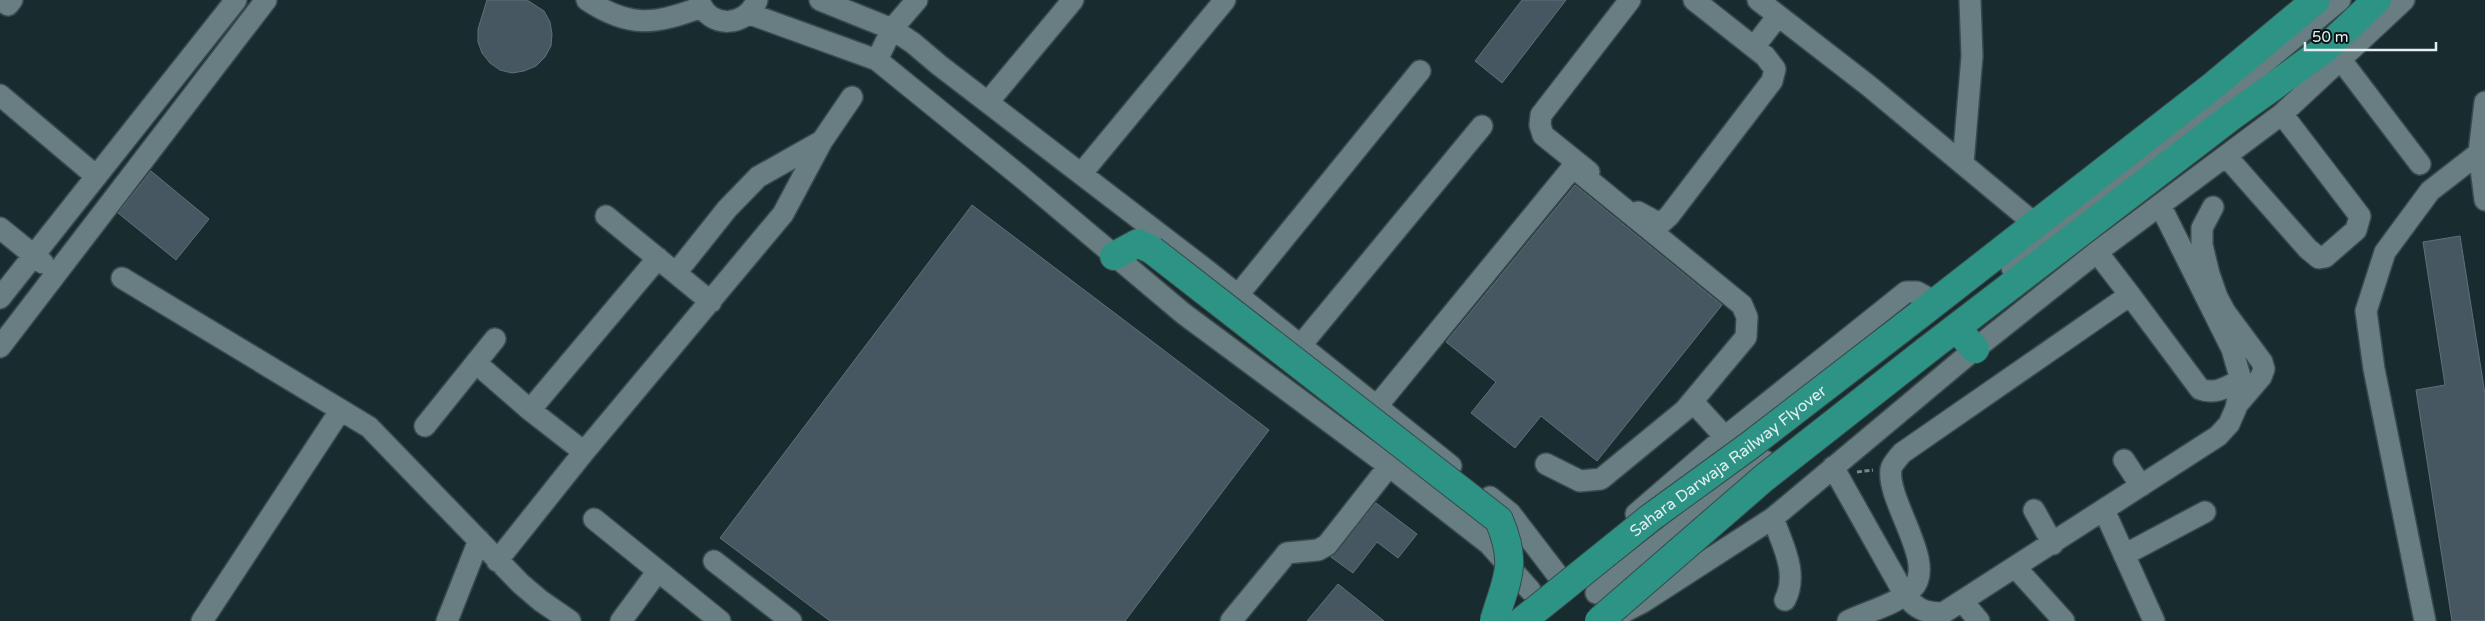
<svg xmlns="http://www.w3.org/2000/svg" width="2485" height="621" font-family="'Varela Round',sans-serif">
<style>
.building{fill:#465761;stroke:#5e707a}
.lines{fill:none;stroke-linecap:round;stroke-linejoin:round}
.minor-casing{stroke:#38494b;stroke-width:24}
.highway-casing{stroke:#38494b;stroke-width:30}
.path{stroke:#77878a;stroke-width:3;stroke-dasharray:5 2.5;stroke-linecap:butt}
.minor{stroke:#687e82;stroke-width:21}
.highway{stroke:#2d9385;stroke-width:28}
.highway-bridge-casing{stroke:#38494b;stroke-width:30;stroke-linecap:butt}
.highway-bridge{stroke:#2d9385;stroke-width:28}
.labels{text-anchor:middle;stroke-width:4.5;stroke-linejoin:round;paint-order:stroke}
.street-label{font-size:16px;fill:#e3eff1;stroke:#0a1314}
</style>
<rect width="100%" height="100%" fill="#182c2f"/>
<path class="building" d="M487,0h40l17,11 6,11 2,12 -1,12 -6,11 -9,9 -12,5 -12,2 -12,-3 -10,-7 -8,-10 -4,-11v-13z
M1522,0h44l-64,83 -27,-22z
M151,171l58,48 -33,41 -58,-47z
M1575,185l147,120 -125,156 -56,-45 -26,32 -44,-35 25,-31 -50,-40z
M972,205l297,225 -144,191h-295l-110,-83z
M2460,236l25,158v227h-33l-36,-231 29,-5 -22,-143z
M1376,503l41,31 -19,24 -21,-16 -24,31 -22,-16z
M1338,584l46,37h-77z"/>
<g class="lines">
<g class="minor-casing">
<path id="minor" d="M1,0l7,5 4,-5
M587,0c42,28 69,25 114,7
M699,0c10,30 48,27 58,0
M820,0l72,29 21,14 26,22 270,207 242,194
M1758,0l111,86 166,138
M750,14l127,46 143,116 164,138 205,152 100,78 41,46
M1754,47l24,-31
M877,60l15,-31 25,-29
M2341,60l79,104
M0,95l96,81
M988,102l85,-102
M2485,102l-6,51 6,47
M2226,156l82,93 11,9 6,-1 31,-27 4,-14 -78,-102
M1963,164l9,-108 -2,-56
M1589,172l-46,-37 -3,-10 1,-10 89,-115
M1081,174l144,-174
M2213,207l-11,21v17l7,29 8,23 8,15 37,50 2,7 -3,8 -24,28
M1638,212l22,12 9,-8 103,-135 3,-12 -10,-13 -71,-56
M606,216l105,86
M0,228l43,35
M2012,268l39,-30 25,-29 135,-102 129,-107
M676,273l51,-64 31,-32 64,-36
M122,278l247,149 152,157 20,17 29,20
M1238,295l182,-224
M2130,295l70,94c15,6 27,-2 41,-9
M0,298l236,-298
M1301,345l181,-219
M0,347l266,-347
M476,363l54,47 54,42
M1693,402l32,35
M1377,406l196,-239 169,138 5,12 -1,20 -61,73 -84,69 -21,2 -34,-17
M530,410l128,-152
M425,426l70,-87
M2124,460l17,26
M1833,467l72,128c11,14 20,18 38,18l275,-177 11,-12 7,-16 5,-28 -9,-31 -72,-144
M1490,497l20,16 46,60
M2034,510l19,34
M2104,510l50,111
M1636,514l89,-77 181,-145h11l18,10
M1773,518c9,26 26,55 12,82
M594,519l126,102
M2124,555l81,-43
M497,561l87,-109 199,-238 39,-73 30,-44
M714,561l77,60
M2016,568l48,53
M1596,593l169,-132
M1963,602l16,19
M1614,617l29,-15 130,-84 202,-169 122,-97 185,-138 122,-114
M202,621l138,-210
M447,621l32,-81
M621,621l37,-50
M1231,621l56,-68 31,-3 9,-5 62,-79
M1848,621c20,-10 48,-16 64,-32 26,-25 -26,-88 -21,-120 1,-5 7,-11 11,-16l228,-158 -33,-43
M2425,621l-51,-252 -8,-58 19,-59 45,-61 49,-38"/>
</g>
<g class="highway-casing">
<path id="highway" d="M1114,256l24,-13 14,7
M1919,315l295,-230 102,-85
M1956,328l19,21
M1927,350l305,-234 93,-67 52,-49"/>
</g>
<path class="path" d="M1857,472l16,-2"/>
<use href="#minor" class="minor"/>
<use href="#highway" class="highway"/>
<g class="highway-bridge-casing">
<g id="highway-bridge">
<path d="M1152,250l347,270c19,45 8,58 -5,101"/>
<path id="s1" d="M1522,621l128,-103 99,-72 170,-131"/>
<path d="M1599,621l165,-143 163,-128"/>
</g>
</g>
<use href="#highway-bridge" class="highway-bridge"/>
</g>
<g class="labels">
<g class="street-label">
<text dy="6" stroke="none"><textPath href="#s1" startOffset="261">Sahara Darwaja Railway Flyover</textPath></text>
</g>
</g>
<path d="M2305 42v8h131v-8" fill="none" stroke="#e3eff1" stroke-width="2.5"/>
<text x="2312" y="42" font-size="15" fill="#e3eff1" stroke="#0a1314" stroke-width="4" paint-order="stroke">50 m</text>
</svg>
